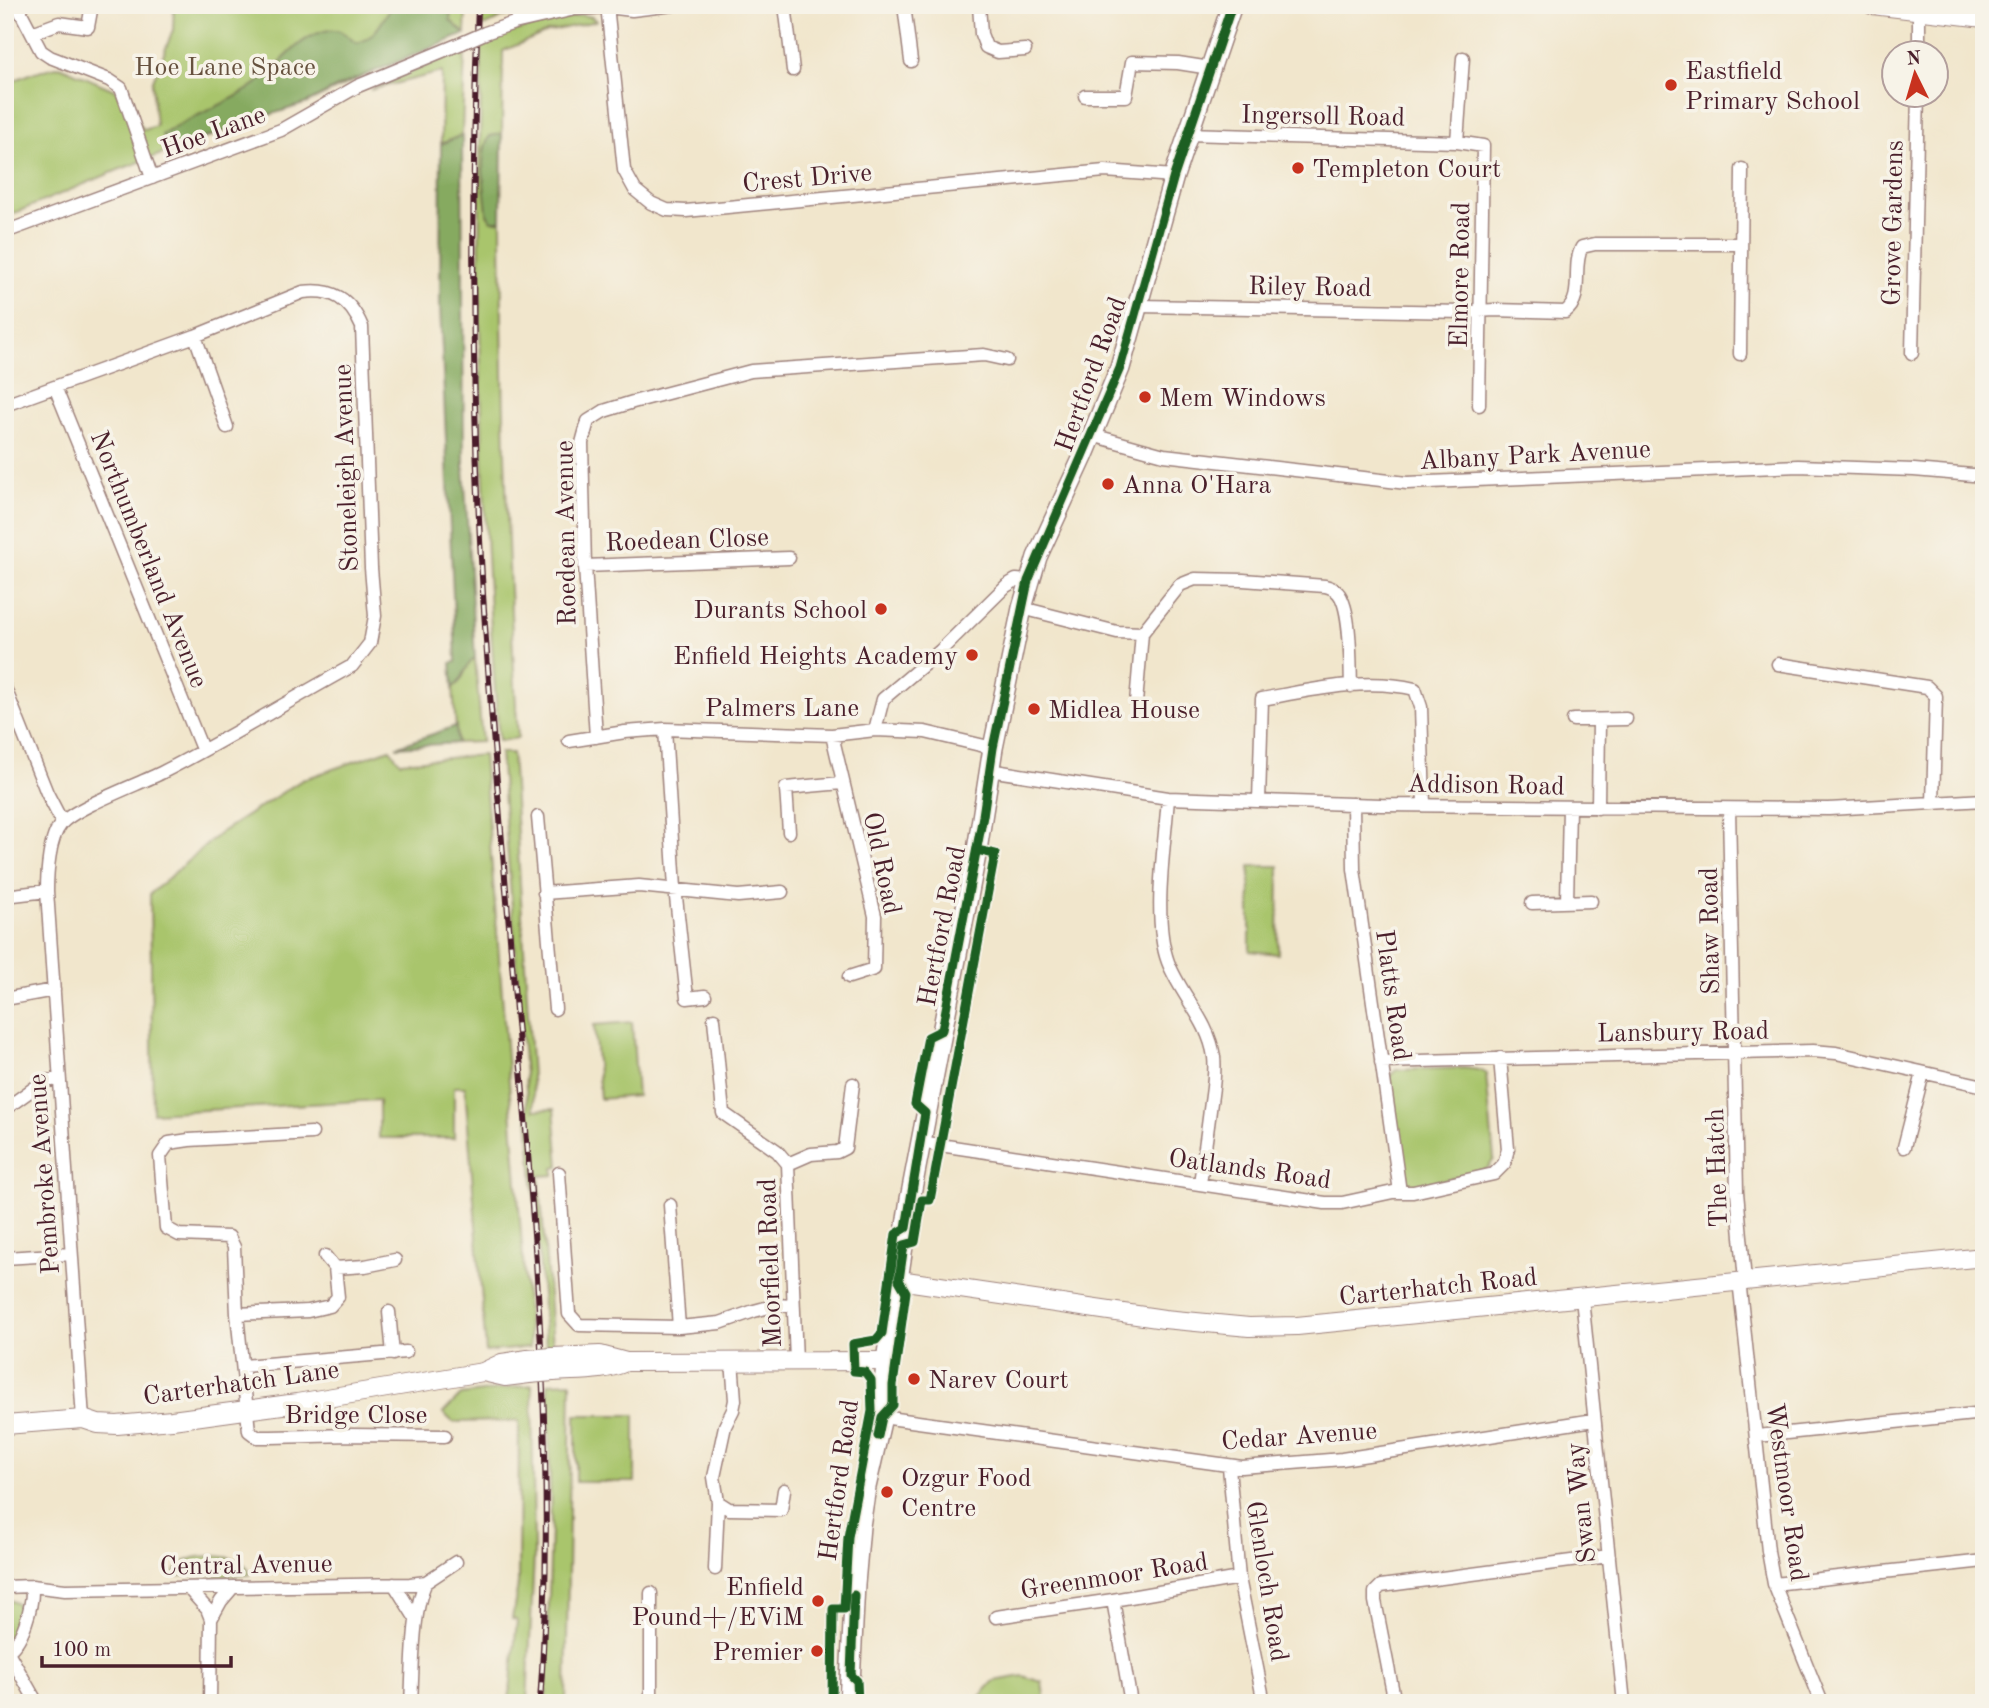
<svg xmlns="http://www.w3.org/2000/svg" width="1989" height="1708" font-family="'Old Standard TT',serif">
<style>
.green{fill:#a9c56c;stroke:#7a724c;stroke-width:2}
.forest{fill:#86aa60;stroke:#686446;stroke-width:2}
.lines{fill:none;stroke-linecap:round;stroke-linejoin:round}
.street-casing{stroke:#9e827c;stroke-width:15}
.secondary-casing{stroke:#9e827c;stroke-width:20}
.primary-casing{stroke:#9e827c;stroke-width:22}
.street{stroke:#fff;stroke-width:12}
.secondary{stroke:#fff;stroke-width:18}
.primary{stroke:#fff;stroke-width:19}
.rail-casing{stroke:#4a1f2b;stroke-width:6}
.rail{stroke:#f7f3e8;stroke-width:3.5;stroke-dasharray:10;stroke-linecap:butt}
.street-bridge-casing{stroke:#9e827c;stroke-width:15;stroke-linecap:butt}
.secondary-bridge-casing{stroke:#9e827c;stroke-width:20;stroke-linecap:butt}
.street-bridge{stroke:#fff;stroke-width:12}
.secondary-bridge{stroke:#fff;stroke-width:18}
.cycleway-casing{stroke:#f7f3e8;stroke-width:13}
.cycleway{stroke:#1b5e20;stroke-width:9}
.poi-dot{fill:#c8321e;stroke:#f7f3e8;stroke-width:2.5}
.labels{text-anchor:middle;stroke-width:7;stroke-linejoin:round;paint-order:stroke}
.park-label{font-size:26px;fill:#66513e;stroke:#f7f3e8}
.poi-label{font-size:26px;fill:#4a1f2b;stroke:#f7f3e8;text-anchor:start}
.street-label{font-size:26px;fill:#4a1f2b;stroke:#f7f3e8}
</style>
<rect width="100%" height="100%" fill="#f7f3e8"/>
<filter id="ink" filterUnits="userSpaceOnUse"><feTurbulence type="fractalNoise" baseFrequency=".0143" numOctaves="2"/><feDisplacementMap in="SourceGraphic" scale="14" xChannelSelector="R" yChannelSelector="G"/><feConvolveMatrix kernelMatrix="1 2 1 2 8 2 1 2 1" color-interpolation-filters="sRGB"/></filter>
<filter id="wash" filterUnits="userSpaceOnUse"><feTurbulence type="fractalNoise" baseFrequency=".00686" numOctaves="4" result="noise"/><feDisplacementMap in="SourceGraphic" scale="28" xChannelSelector="R" yChannelSelector="G"/><feGaussianBlur stdDeviation="1.57" result="paint"/><feColorMatrix in="noise" values="0 0 0 0 0 0 0 0 0 0 0 0 0 0 0 0 0 1.4 0 .05"/><feComposite in="paint" operator="in"/></filter>
<g filter="url(#wash)">
<rect width="100%" height="100%" fill="#f1e6cc"/>
<path class="green" d="M174,5h270l-78,70 -59,28 -45,14 -144,53 -113,47v-133l30,-12 25,-6 57,25 27,39 12,-4 -4,-43 21,-53z
M451,5h15l-1,29 -15,-13z
M483,5h69l-49,12 -21,10z
M581,15l11,2 4,4 -49,11 -44,19 -1,83 -12,2 -3,78 5,7h9c1,172 6,345 17,517l-19,3c-19,-233 -23,-466 -17,-699l27,-10z
M465,49l-3,86 -21,9 1,-72 -72,18z
M475,658l7,84 -25,1 -4,-56c12,-6 11,-22 22,-29z
M390,749l10,13 83,-7 47,592 -44,5 -21,-265h-11v51h-75v-38l-226,13 -3,-219 70,-61 82,-53z
M500,753h12l22,357 20,-1 5,58 -5,1v7l-15,1 14,169 -7,1z
M1250,866h29l-1,88 -28,-3z
M632,1022l5,74 -37,3 -6,-74z
M1464,1068l15,2 7,4 8,85 -7,10 -28,8 -50,10 -7,-4 -15,-104 9,-9z
M571,1382l-5,321h-20l5,-178 -3,-142z
M532,1385l2,172 -7,146h-18l8,-83 -5,-1 6,-35 1,-163 -66,1 -10,-9 18,-18z
M576,1415h59v67h-59z
M215,1556c14,1 32,3 35,19l-76,1c5,-18 24,-20 41,-20z
M5,1599c29,5 13,32 0,46z
M1023,1676l19,6 3,21h-71l20,-22z"/>
<path class="forest" d="M392,5h59l-1,15 15,14 -126,52 -32,17 -45,14 -92,34 -8,-16c34,-23 77,-33 107,-62 19,-17 33,-38 60,-43 13,-2 17,6 27,13 18,-3 27,-23 36,-38z
M502,134l-1,87h-9l-5,-7c-1,-20 -10,-62 3,-78z
M462,135l2,331 11,192c-11,7 -10,23 -22,29l-2,-24 5,-1 -16,-356 1,-162z
M456,726l1,17 -61,4z"/>
</g>
<g filter="url(#ink)">
<g class="lines">
<g class="street-casing">
<path id="street" d="M17,5l24,46 9,6 59,23 12,8 31,90
M607,5l17,165 11,20 16,13 16,7 19,1 419,-40 69,5
M785,5l8,65
M904,5l7,56
M979,5l2,29 5,13 12,5 27,-2
M32,33l27,-10 29,4 4,-22
M485,33l29,-10 61,-14 33,-2 24,3 41,-5
M1919,52v-40
M1085,96h41l6,-34 46,1 32,5
M1187,134l270,8 26,4 -4,259
M1457,142l6,-84
M5,232l276,-102 77,-44 104,-43
M1139,306l324,6 31,-2 71,2c20,-14 6,-46 17,-65l13,-3h146
M195,336l32,91
M1912,353l6,-259
M1740,354l2,-185
M55,387l147,362
M5,405l190,-69 108,-44c30,-4 47,7 59,35l9,241 4,48 -5,27 -18,23c-64,35 -126,74 -191,107 -22,11 -87,35 -100,51 -12,14 -14,49 -14,67l36,528
M1092,435l72,20 243,28 391,-17 116,4 70,6
M585,566l204,-8
M1022,608l95,24 25,1
M1778,664l149,23 9,9 -3,107
M5,688l42,105 15,29
M1136,703l6,-70 38,-48 15,-6 48,1 82,6c4,1 8,2 11,5 16,12 14,75 15,95
M1573,720l53,-1
M665,729l10,159 12,110 18,-2
M875,730l8,-31 57,-48 66,-65 10,-6 12,1
M832,735l43,181 -1,53 -25,8
M596,737l-11,-171 -3,-123 6,-22 16,-10 29,-9 118,-31 233,-16 23,5
M569,741l56,-9 40,-3 167,6 43,-5 50,2 68,16
M989,770l179,28 213,7 448,4 155,-9
M1168,798c-3,46 -16,121 0,164 13,34 41,59 46,95 2,18 -2,36 -4,53 -3,25 -7,50 -10,74
M1259,801l3,-102c49,-9 104,-22 153,-10l6,18 3,98
M1353,804l1,65 46,323
M1598,808l1,-88
M1729,809l8,383 8,89 -5,8 28,262 6,33 48,119
M538,817l17,192
M789,832l-3,-44 56,-5
M544,893l95,-7 99,10 44,-4
M5,896l42,-5
M1567,902l2,-94
M1532,903l59,-2
M5,999l49,-9
M714,1019l9,94 54,38 11,13 8,197
M1381,1062l432,-11 23,2 148,33
M5,1109l39,-28 15,-2
M312,1133l-123,7 -20,3 -9,13 6,72 13,7 50,2 5,10 3,67 12,117 8,6h14l80,-2 94,1
M920,1142l405,61h17l51,-11h20l81,-18 10,-10 4,-15 -8,-91
M1904,1147l19,-74
M788,1164l23,-10 26,-2 8,-4 8,-64
M559,1173l10,141 10,11 100,2 41,-4 34,-12 23,-6 15,1
M670,1205l9,122
M325,1256l10,12
M5,1258l65,-4
M1582,1298l42,405
M389,1312l4,42
M237,1314l71,-3 22,-5 8,-9 -3,-29 30,-2 30,-6
M732,1360l3,40 -2,10 -8,16 -11,51 4,25 11,7 52,1 3,-20
M243,1366l163,-14
M882,1417l360,50 100,-8 252,-39
M1757,1436l227,-23
M1229,1467l10,111 25,125
M715,1569l3,-67
M394,1584l22,35
M1774,1584l210,-23
M5,1587l27,-1 33,4 345,-6 16,-2 30,-20
M188,1588l19,21 4,10
M651,1593v110
M1113,1600l18,103
M996,1617l117,-17 126,-22
M8,1652l29,51
M5,1653c18,-9 28,-48 27,-67
M210,1703l1,-84 10,-18 12,-14
M411,1703c2,-32 1,-93 15,-121
M1395,1703l-20,-102v-9l6,-6 228,-30"/>
</g>
<g class="secondary-casing">
<path id="secondary" d="M1872,5l112,13
M899,1280l265,39 85,8 48,-1 687,-69
M552,1357l48,-2 26,7 260,-1
M483,1372l22,5 24,-3
M553,1372c24,-2 51,0 73,-10
M5,1425l78,-6 15,5 19,1 55,-5 125,-17 186,-31 19,-9 26,-4"/>
</g>
<g class="primary-casing">
<path id="primary" d="M849,1703l6,-119 5,-58 6,-39 16,-70 4,-56 24,-162 67,-349 16,-102 29,-140 15,-51 46,-100 37,-89 54,-192 58,-171"/>
</g>
<use href="#street" class="street"/>
<use href="#secondary" class="secondary"/>
<use href="#primary" class="primary"/>
<g class="rail-casing">
<path id="rail" d="M478,5c-7,191 -7,382 4,572 6,108 16,216 25,324 21,267 52,534 33,802"/>
</g>
<use href="#rail" class="rail"/>
<g class="street-bridge-casing">
<path id="street-bridge" d="M462,43l23,-10"/>
</g>
<g class="secondary-bridge-casing">
<path id="secondary-bridge" d="M528,1359l24,-2
M529,1374l24,-2"/>
</g>
<use href="#street-bridge" class="street-bridge"/>
<use href="#secondary-bridge" class="secondary-bridge"/>
<g class="cycleway-casing">
<path id="cycleway" d="M878,1436l4,-19 11,-12v-20l13,-93 -7,-12 5,-35 11,-3 7,-42h8l65,-346 -18,-4
M854,1595l-3,80 6,6 1,22
M832,1703l1,-94h11l4,-72 24,-126 -1,-31 -6,-8 -11,-1 -1,-27 23,-4 6,-7 14,-99 10,-6 19,-115 -10,-9 13,-67 14,-7 41,-214 10,-68 35,-167 92,-213 54,-192 58,-171"/>
</g>
<use href="#cycleway" class="cycleway"/>
</g>
</g>
<g class="poi-dot">
<circle cx="1671" cy="85" r="7"/>
<circle cx="1298" cy="168" r="7"/>
<circle cx="1145" cy="397" r="7"/>
<circle cx="1108" cy="484" r="7"/>
<circle cx="881" cy="609" r="7"/>
<circle cx="972" cy="655" r="7"/>
<circle cx="1034" cy="709" r="7"/>
<circle cx="914" cy="1379" r="7"/>
<circle cx="887" cy="1492" r="7"/>
<circle cx="818" cy="1601" r="7"/>
<circle cx="817" cy="1651" r="7"/>
</g>
<g class="labels">
<g class="park-label">
<text x="225" y="75">Hoe Lane Space</text>
</g>
<g class="poi-label">
<text x="1685" y="79">Eastfield<tspan x="1685" dy="30">Primary School</tspan></text>
<text x="1312" y="177">Templeton Court</text>
<text x="1159" y="406">Mem Windows</text>
<text x="1122" y="493">Anna O'Hara</text>
<text x="867" y="618" text-anchor="end">Durants School</text>
<text x="958" y="664" text-anchor="end">Enfield Heights Academy</text>
<text x="1048" y="718">Midlea House</text>
<text x="928" y="1388">Narev Court</text>
<text x="901" y="1486">Ozgur Food<tspan x="901" dy="30">Centre</tspan></text>
<text x="804" y="1595" text-anchor="end">Enfield<tspan x="804" dy="30">Pound+/EViM</tspan></text>
<text x="803" y="1660" text-anchor="end">Premier</text>
</g>
<g class="street-label">
<text transform="translate(1323 115) rotate(1)" y="9">Ingersoll Road</text>
<text transform="translate(213 131) rotate(-20)" y="9">Hoe Lane</text>
<text transform="translate(807 177) rotate(-5)" y="9">Crest Drive</text>
<text transform="translate(1892 223) rotate(-89)" y="9">Grove Gardens</text>
<text transform="translate(1459 275) rotate(-89)" y="9">Elmore Road</text>
<text transform="translate(1310 286) rotate(1)" y="9">Riley Road</text>
<text transform="translate(1090 374) rotate(-70)" y="9">Hertford Road</text>
<text transform="translate(1535 454) rotate(-3)" y="9">Albany Park Avenue</text>
<text transform="translate(345 468) rotate(-92)" y="9">Stoneleigh Avenue</text>
<text transform="translate(565 533) rotate(-91)" y="9">Roedean Avenue</text>
<text transform="translate(687 539) rotate(-2)" y="9">Roedean Close</text>
<text transform="translate(150 559) rotate(68)" y="9">Northumberland Avenue</text>
<text x="782" y="716">Palmers Lane</text>
<text transform="translate(1486 784) rotate(1)" y="9">Addison Road</text>
<text transform="translate(883 863) rotate(78)" y="9">Old Road</text>
<text transform="translate(941 926) rotate(-79)" y="9">Hertford Road</text>
<text transform="translate(1709 931) rotate(-91)" y="9">Shaw Road</text>
<text transform="translate(1394 995) rotate(82)" y="9">Platts Road</text>
<text transform="translate(1683 1031) rotate(-1)" y="9">Lansbury Road</text>
<text transform="translate(1250 1168) rotate(8)" y="9">Oatlands Road</text>
<text transform="translate(1716 1168) rotate(-92)" y="9">The Hatch</text>
<text transform="translate(43 1174) rotate(-94)" y="9">Pembroke Avenue</text>
<text transform="translate(769 1263) rotate(-92)" y="9">Moorfield Road</text>
<text transform="translate(1438 1286) rotate(-6)" y="9">Carterhatch Road</text>
<text transform="translate(241 1382) rotate(-8)" y="9">Carterhatch Lane</text>
<text x="356" y="1423">Bridge Close</text>
<text transform="translate(1299 1435) rotate(-4)" y="9">Cedar Avenue</text>
<text transform="translate(838 1480) rotate(-82)" y="9">Hertford Road</text>
<text transform="translate(1788 1492) rotate(82)" y="9">Westmoor Road</text>
<text transform="translate(1580 1503) rotate(-96)" y="9">Swan Way</text>
<text transform="translate(246 1564) rotate(-1)" y="9">Central Avenue</text>
<text transform="translate(1114 1575) rotate(-9)" y="9">Greenmoor Road</text>
<text transform="translate(1268 1581) rotate(81)" y="9">Glenloch Road</text>
</g>
</g>
<rect width="1989" height="1708" fill="none" stroke="#f7f3e8" stroke-width="28"/>
<g transform="translate(1915 74) rotate(355)"><circle r="33" fill="#f7f3e8" stroke="#b29e9c" stroke-width="2"/>
<path d="M0-5L12 26L0 18L-12 26Z" fill="#c8321e"/>
<text y="-10" font-size="19" font-weight="bold" text-anchor="middle" fill="#4a1f2b">N</text>
</g>
<path d="M42 1656v10h189v-10" fill="none" stroke="#4a1f2b" stroke-width="3.5"/>
<text x="52" y="1656" font-size="21" fill="#4a1f2b" stroke="#f7f3e8" stroke-width="5" paint-order="stroke">100 m</text>
</svg>
